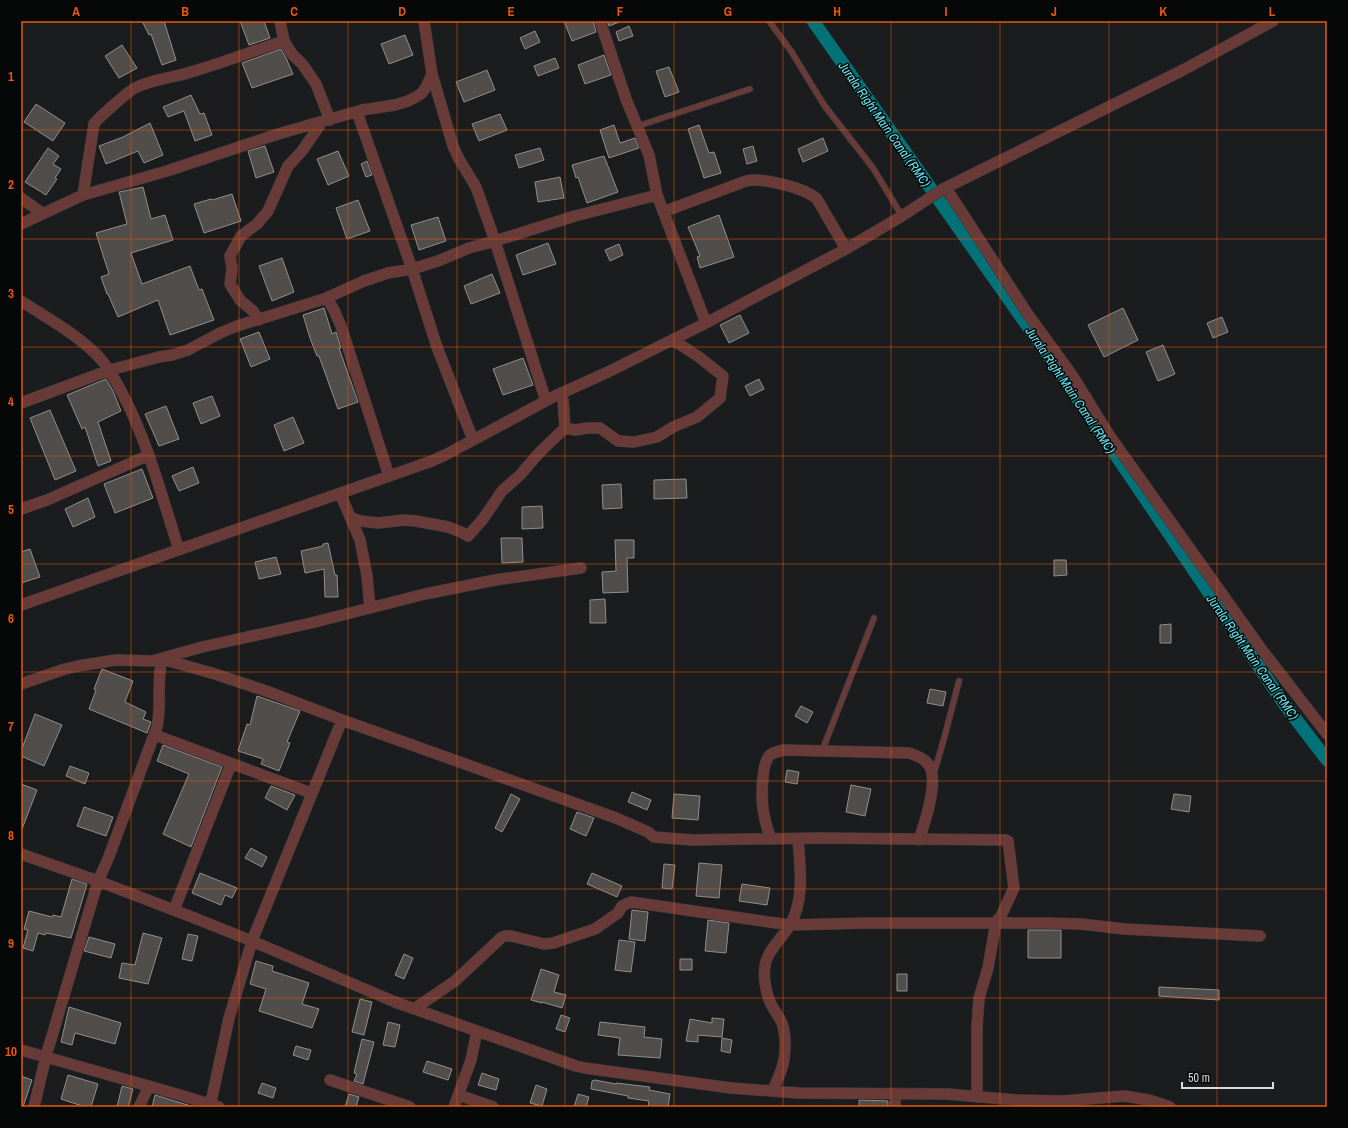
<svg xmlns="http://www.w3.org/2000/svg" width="1348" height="1128" font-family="'Archivo Narrow',sans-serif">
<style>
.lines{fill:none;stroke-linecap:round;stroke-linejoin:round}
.canal{stroke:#027278;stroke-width:13}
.building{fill:#504d4b;stroke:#918e8b}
.lane-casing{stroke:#353739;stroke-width:7}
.street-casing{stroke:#353739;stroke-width:12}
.lane{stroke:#683b38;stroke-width:5.5}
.street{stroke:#683b38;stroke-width:11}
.grid{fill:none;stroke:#e8590c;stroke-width:1;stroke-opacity:0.55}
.labels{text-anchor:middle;stroke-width:3;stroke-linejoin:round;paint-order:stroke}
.water-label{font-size:13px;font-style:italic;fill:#62e5ef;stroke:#060707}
.neatline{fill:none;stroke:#e8590c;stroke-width:1.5}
.grid-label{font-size:13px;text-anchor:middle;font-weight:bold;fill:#e8590c}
</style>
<rect width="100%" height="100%" fill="#1a1c1e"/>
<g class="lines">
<path class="canal" d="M813,21l235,334 237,350 42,55"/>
</g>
<path class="building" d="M142,21h22l12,39 -14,5 -11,-31 -2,1z
M240,21h24l6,17 -21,7z
M564,21h29l3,11 -24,9z
M607,21h15l-13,5z
M629,26l4,10 -14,5 -3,-9z
M535,31l5,11 -15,7 -5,-11z
M405,35l8,20 -24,9 -8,-20z
M122,45l15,23 -18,10 -14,-22z
M281,49l5,9 7,16 -41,14 -10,-25z
M604,55l7,20 -26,9 -7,-19z
M555,58l4,10 -21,8 -4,-10z
M669,67l10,25 -14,5 -9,-26z
M487,70l8,20 -31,12 -8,-20z
M191,95l9,19 4,-1 8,22 -17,6 -11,-30 -16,6 -5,-10z
M36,104l29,19 -12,18 -29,-19z
M500,114l7,16 -28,11 -7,-17z
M150,123l13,32 -19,8 -6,-12 -32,13 -7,-18 24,-9z
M614,125l6,18 15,-5 4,10 -30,10 -9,-28z
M699,125l10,28 5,-1 7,21 -17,5 -16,-49z
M823,138l5,13 -25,11 -5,-13z
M265,146l9,26 -18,6 -8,-27z
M753,146l4,15 -10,3 -4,-15z
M48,148l11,8 -6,8 8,5 -6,9 2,1 -11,16 -21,-13z
M540,148l4,12 -25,8 -4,-13z
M338,151l11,25 -21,9 -11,-26z
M604,156l14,36 -31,11 -9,-26 -2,1 -4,-13z
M367,161l5,14 -6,2 -5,-13z
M560,177l4,21 -26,4 -3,-20z
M143,187l8,32 14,-4 8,25 -42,13 11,31 48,-18 9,24 3,-1 12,31 -44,15 -12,-35 -40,17 -10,-23h-1l-6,-17 8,-3 -13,-41 31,-9 -8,-32z
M232,194l9,27 -37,12 -10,-29 17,-5 1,1z
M358,200l12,31 -23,8 -11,-31z
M719,215l15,42 -34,11 -3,-11 3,-1 -12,-29z
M438,217l8,24 -27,9 -8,-25z
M548,243l8,21 -33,11 -7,-20z
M619,244l4,11 -13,6 -5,-11z
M282,258l12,34 -22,9 -13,-35z
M492,274l8,19 -29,11 -7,-18z
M324,308l8,26 4,-2 5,16h-2l19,54 -20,7 -19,-53h-2l-7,-18 -7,-23z
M1123,308l15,32 -34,17 -16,-32z
M740,315l9,18 -20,10 -9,-18z
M1222,317l6,15 -15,6 -6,-15z
M259,332l11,27 -19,8 -11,-28z
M1163,345l12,29 -17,7 -12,-29z
M523,358l10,27 -30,10 -10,-26z
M106,379l7,12 8,20 -23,11 13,39 -13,5 -13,-39 -3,2 -15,-34z
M759,379l5,10 -14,7 -5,-10z
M212,396l8,20 -19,8 -8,-21z
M166,406l13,33 -20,7 -14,-32z
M50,410l26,61 -21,9 -25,-62z
M293,417l11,26 -20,8 -10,-26z
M193,467l6,16 -20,8 -7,-15z
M142,469l11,29 -38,15 -11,-29z
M686,479l1,19 -33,1v-19z
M621,484l1,24 -19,1 -1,-24z
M88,498l7,19 -22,10 -8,-18z
M542,506l1,22 -21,1v-22z
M501,538h21l1,24 -21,1z
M615,540h19v18h-7l1,34 -25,1 -1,-21 14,-1z
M328,543l7,32h2l1,22h-13l-1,-28 -19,4 -4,-22 22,-5v-2z
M30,549l10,28 -19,6v-31z
M276,557l5,17 -22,5 -4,-17z
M1054,560h12l1,15 -13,1z
M605,599l1,24h-16v-23z
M1171,624v19h-11v-18z
M102,669l31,12 -8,21 21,10 -3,7 8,3 -4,11 -58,-24 7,-19 -2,-1z
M930,689l16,3 -3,14 -16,-3z
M257,696l43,15 -13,31 3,1 -11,28 -18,-7 2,-5 -25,-8 9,-27 3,1z
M801,706l12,6 -6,11 -12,-7z
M35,714l27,11 -18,41 -23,-10v-5z
M163,745l59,22 -31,80 -28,-13 26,-60 -32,-13z
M70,766l19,7 -4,11 -19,-8z
M787,770l12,2 -2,12 -12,-2z
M21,784l16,6 -15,39h-1z
M851,785l20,4 -6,27 -19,-4z
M271,786l24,9 -8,15 -22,-12z
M632,792l19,8 -4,10 -19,-8z
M511,794l9,5 -18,33 -7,-4z
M674,794l26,2 -2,24 -26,-2z
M1174,794l17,2 -2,16 -18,-3z
M84,807l29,10 -7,19 -29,-10z
M577,812l17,6 -8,18 -16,-7z
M251,848l16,9 -5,10 -17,-9z
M699,863l23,2 -3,33 -23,-2z
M664,864l11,1 -3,24 -10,-1z
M200,873l37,15 -5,10 -7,-3 -4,10 -29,-12z
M592,873l30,13 -5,11 -30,-13z
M72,879l15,5 -16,54 -25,-5 -1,2 -7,-2 -5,18 -10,-3 5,-18 -4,-1 5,-18 23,6 1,-2 8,2z
M742,884l28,4 -3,17 -28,-4z
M632,910l16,2 -3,29 -16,-2z
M708,920l21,3 -3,30 -21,-2z
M1028,930h33v28h-33z
M143,933l19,5 -14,46 -29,-6 3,-15 13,2z
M188,934l10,2 -6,25 -10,-2z
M89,937l26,7 -4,14 -27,-7z
M619,940l16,2 -4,30 -16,-2z
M404,954l9,4 -9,21 -9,-4z
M680,959h12v11h-12z
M256,961l17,5 -1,5 37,12 -7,21 17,5 -7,19 -53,-17 7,-22 -16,-5z
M541,969l18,6 -5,17 12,3 -4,13 -20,-6v1l-11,-3z
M897,974h10v17h-10z
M1159,987l60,3v10l-60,-4z
M360,999l12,3 -8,33 -12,-3z
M69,1007l52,16 -6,21 -40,-11 -3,12 -11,-3z
M561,1015l9,3 -5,14 -9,-3z
M712,1018l12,1 -2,18 -24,-2v7l-12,-1 4,-22 22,4z
M388,1022l12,3 -5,22 -12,-2z
M600,1022l45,5 -1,10 18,2 -2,19 -42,-3 2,-17 -22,-3z
M722,1038l10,2 -2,13 -9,-2z
M362,1039l12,3 -11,42 -9,-3 3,-7 -3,-1z
M296,1046l15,4 -3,10 -15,-5z
M427,1061l25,8 -4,11 -25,-8z
M482,1073l17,6 -3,11 -18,-5z
M68,1075l30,9 -7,23h-6l-24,-8z
M21,1076l11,4 -9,27h-2z
M595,1080l21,4v-1l34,4 -1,3 21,4 -2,13h-20l1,-6 -21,-3v-2l-37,-7 1,-8z
M262,1083l14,5 -3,10 -15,-5z
M536,1085l11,4 -5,17 -12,-3z
M122,1086l11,3 -5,18h-11z
M349,1094l10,3 -3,10h-11z
M578,1094l11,3 -3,10h-12z
M155,1095l36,11 -1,1h-38z
M859,1100l29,1v6h-29z"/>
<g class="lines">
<g class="lane-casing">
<path id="lane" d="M769,21l22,30 33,54 49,63 29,48
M638,126l112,-37
M822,751l52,-133
M934,773l11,-38 14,-54"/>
</g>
<g class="street-casing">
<path id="street" d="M280,21l4,20 8,13 11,11 13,19 14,36
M424,21l8,53 21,72 6,13 17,28 19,54 51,160
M600,21l26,78 23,56 8,40 49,128
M357,112l55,157 25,78 36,93
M946,188l81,125 45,62 37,60 153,215 65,84
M83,195l11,-71c2,-4 36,-34 41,-36 17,-9 38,-10 56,-16 31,-9 62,-21 93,-31
M21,198l21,15
M663,212l83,-31c16,-4 59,7 71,18l29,50
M21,224l62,-29 84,-24 111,-37 84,-24 33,-5 13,-4 8,-4 6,-4 4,-6 6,-13
M327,298l7,12 7,16 48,150
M21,301c26,17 54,32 76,54 11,11 18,24 25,38 26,49 40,104 57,157
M259,320l-6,-9 -13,-11 -10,-16 2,-15 -2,-13 11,-20 16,-12 11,-13 20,-45 14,-15 20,-29
M21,403l89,-33 49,-13 13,-2 16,-5 32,-17 17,-7 87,-27 40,-18 24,-8 24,-4 26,-8 31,-13 26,-7 80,-25 82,-21
M565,428l10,2 13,-2h12l18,13 16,1 23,-5 16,-10 24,-10 23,-19 3,-22 -24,-19 -26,-17
M340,493l20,47 7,36 3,32
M21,509l26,-9 102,-45
M351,518l10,3 17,2 26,-3 12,1 32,6 13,5 7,4 15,-17 19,-28 18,-16 20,-23 25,-24 -2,-28 -2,-7
M21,605l411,-144 15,-7 108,-58 53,-24 98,-49 140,-74 56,-33 41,-27 240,-119 90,-49
M21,684l44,-15 13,-3 38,-6 36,1 50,-14 109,-24 114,-29 70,-14 86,-12
M155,735l156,58
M771,839c-3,-8 -6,-17 -7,-25 -3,-12 -3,-50 6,-59 4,-3 9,-4 14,-5l125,3c8,3 17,6 21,14 8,17 -5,55 -11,73
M21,854l77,27 94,36 60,24 143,61 181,64 9,2 146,20 68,5 148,1 69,6 47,1 61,-5 25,4 21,7
M174,910l57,-146
M414,1009l41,-28 47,-44 4,-1h5l33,8 9,-1 42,-14 23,-16 4,-7 9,-4 159,23 77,-2h177l37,1 43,5 136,7
M21,1050l159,45 39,12
M330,1080l80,27
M773,1090c9,-20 13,-29 12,-52 -1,-5 -1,-10 -3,-15 -3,-7 -9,-14 -12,-21 -4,-10 -7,-25 -5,-36 2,-15 17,-28 25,-41 15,-26 10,-58 8,-86
M459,1095l34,12
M34,1107l12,-51 52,-175 10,-22 49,-132c5,-23 -1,-45 5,-68l53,15 54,18 73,28 274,98 32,14 6,5 38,3 127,-2 187,2 2,1 6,47 -13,28 -5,6 -8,46 -9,30 -2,28v71
M139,1107l10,-21
M210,1107l19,-89 23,-77 90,-221
M454,1107l17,-47 6,-29
M895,1107v-13"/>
</g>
<use href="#lane" class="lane"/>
<use href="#street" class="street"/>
</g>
<path class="grid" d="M131,21v1086M239,21v1086M348,21v1086M457,21v1086M565,21v1086M674,21v1086M783,21v1086M891,21v1086M1000,21v1086M1109,21v1086M1217,21v1086M21,130h1306M21,239h1306M21,347h1306M21,456h1306M21,564h1306M21,672h1306M21,781h1306M21,889h1306M21,998h1306"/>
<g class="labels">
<g class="water-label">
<text transform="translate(885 124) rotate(55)" y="5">Jurala Right Main Canal (RMC)</text>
<text transform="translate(1071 390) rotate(56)" y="5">Jurala Right Main Canal (RMC)</text>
<text transform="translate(1253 657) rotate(55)" y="5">Jurala Right Main Canal (RMC)</text>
</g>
</g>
<rect width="1348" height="1128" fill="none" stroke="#060707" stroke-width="44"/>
<path d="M1182 1082v6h91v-6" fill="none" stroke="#d9dbdc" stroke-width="2"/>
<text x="1188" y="1082" font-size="12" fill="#d9dbdc" stroke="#060707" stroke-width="3" paint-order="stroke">50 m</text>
<rect x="22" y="22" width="1304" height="1084" class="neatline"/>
<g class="grid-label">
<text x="76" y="16">A</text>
<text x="185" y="16">B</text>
<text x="294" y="16">C</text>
<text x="402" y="16">D</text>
<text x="511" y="16">E</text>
<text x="620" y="16">F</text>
<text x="728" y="16">G</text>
<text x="837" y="16">H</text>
<text x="946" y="16">I</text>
<text x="1054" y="16">J</text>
<text x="1163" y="16">K</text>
<text x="1272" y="16">L</text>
<text x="11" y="81">1</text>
<text x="11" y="189">2</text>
<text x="11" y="298">3</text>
<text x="11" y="406">4</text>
<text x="11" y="514">5</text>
<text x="11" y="623">6</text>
<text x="11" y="731">7</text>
<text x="11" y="840">8</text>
<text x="11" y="948">9</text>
<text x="11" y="1056">10</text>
</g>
</svg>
